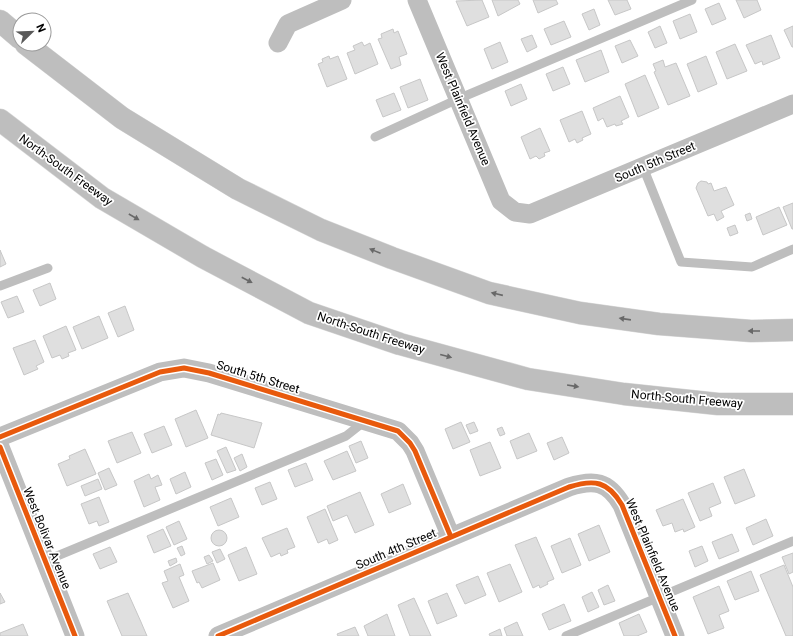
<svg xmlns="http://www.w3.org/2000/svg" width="793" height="636" font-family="Roboto,sans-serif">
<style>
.building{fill:#dfdfdf;stroke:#c7c7c7}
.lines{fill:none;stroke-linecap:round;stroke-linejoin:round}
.motorway-casing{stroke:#dbdbdb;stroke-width:23}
.service{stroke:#bebebe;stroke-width:9}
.minor{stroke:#bebebe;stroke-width:19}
.motorway{stroke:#bebebe;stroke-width:22}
.cycleway-casing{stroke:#fff;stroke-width:8}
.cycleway{stroke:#e8590c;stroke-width:5}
.oneway{fill:#686868}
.labels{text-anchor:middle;stroke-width:3.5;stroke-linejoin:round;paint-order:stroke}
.street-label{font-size:12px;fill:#000;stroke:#fff}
</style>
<rect width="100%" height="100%" fill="#fff"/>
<path class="building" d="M482,0l7,17 -22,9 -11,-25z
M492,0h26l2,4 -22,12z
M533,0h23l2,4 -20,9z
M608,0h19l4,9 -16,6z
M736,0h21l4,10 -17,8z
M719,3l7,16 -14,6 -7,-16z
M594,9l6,16 -11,5 -7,-16z
M690,14l7,18 -17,7 -7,-18z
M564,21l7,16 -20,8 -7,-16z
M660,26l7,17 -12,5 -7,-16z
M793,26v21h-1l-8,-17z
M393,29l1,4 4,-2 9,23 -8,3 2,8 -10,4 -13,-30 4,-1 -1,-4z
M532,35l5,12 -10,5 -6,-13z
M771,35l9,23 -17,7 -1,-4 -7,3 -9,-19z
M630,40l8,16 -16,7 -7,-17z
M362,42l2,4 6,-3 8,21 -23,10 -8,-21 8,-3 -2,-4z
M500,42l8,20 -16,7 -8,-20z
M735,44l12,27 -20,8 -11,-27z
M601,50l8,22 -24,10 -9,-22z
M329,56l1,3 8,-3 9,23 -20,8 -9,-23 5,-2 -1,-3z
M706,56l11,28 -19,8 -11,-28z
M663,60l2,7 11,-4 14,33 -22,9 -14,-33 2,-1 -3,-7z
M563,67l7,17 -17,7 -7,-17z
M645,75l14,33 -21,9 -13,-33z
M420,79l8,21 -20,8 -8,-21z
M521,84l6,15 -16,7 -6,-15z
M394,93l7,17 -18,7 -7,-17z
M620,96l9,21 -8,4 2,3 -7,2 -1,-2 -8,3 -4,-9 -5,3 -5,-13z
M582,111l9,23 -9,4 1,2 -6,3 -2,-4 -6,3 -9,-22z
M540,128l10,23 -6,2 1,3 -6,3 -3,-3 -6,3 -9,-22z
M701,181l6,1 1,2 3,-1 3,8 12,-4 8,18 -13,6 3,6 -7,4 -3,-7 -6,2 -12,-28 2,-5z
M793,203v26h-1l-9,-22z
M779,207l8,18 -24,10 -7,-18z
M750,213l2,6 -5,2 -2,-6z
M735,225l3,8 -8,3 -3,-8z
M0,250l6,14 -6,3z
M50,283l6,16 -16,7 -7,-16z
M17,296l7,16 -16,6 -7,-16z
M125,306l9,24 -16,7 -10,-24z
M99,316l9,22 -26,11 -9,-22z
M66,326l10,24 -8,3 1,3 -7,3 -2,-4 -8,3 -9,-22z
M35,340l9,22 -8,4 2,3 -14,6 -11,-27z
M196,410l12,28 -22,9 -11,-28z
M221,413l41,10 -8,25 -43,-13 7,-21 2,1z
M461,422l9,20 -17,7 -8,-20z
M474,422l4,9 -8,3 -4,-9z
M164,426l8,19 -20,8 -8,-19z
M502,427l3,7 -5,2 -3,-7z
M132,432l9,21 -24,10 -9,-22z
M529,433l8,18 -20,8 -7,-18z
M562,437l7,16 -15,7 -7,-17z
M361,441l7,17 -12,5 -7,-17z
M490,442l11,26 -21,8 -10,-26z
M226,447l10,23 -9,3 -10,-22z
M85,449l11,25 -29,12 -9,-22 12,-5 -1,-3z
M347,451l9,20 -23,9 -9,-19z
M242,454l5,13 -7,4 -6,-13z
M216,459l7,16 -11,5 -7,-17z
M306,463l7,17 -18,7 -7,-17z
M109,468l8,17 -12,5 -7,-17z
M744,469l11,27 -20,8 -11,-27z
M185,472l6,15 -15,7 -6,-15z
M149,474l2,5 7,-4 4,10 -7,2 5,13 -16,7 -10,-26z
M98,479l4,10 -17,7 -4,-10z
M270,482l7,17 -15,6 -7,-17z
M713,483l8,20 -12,5 3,8 -12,5 -12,-28z
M403,484l8,20 -22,9 -8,-19z
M360,492l14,33 -19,8 -8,-18 -14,6 -6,-15z
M99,497l10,25 -10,4 -2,-5 -8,3 -8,-20z
M231,498l8,19 -21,9 -8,-19z
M683,499l12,28 -11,5 -1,-3 -8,3 -3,-9 -9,3 -7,-16z
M325,509l13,31 -9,4 -2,-5 -9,4 -11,-26z
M766,519l7,17 -20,9 -7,-17z
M179,521l8,18 -13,6 -8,-18z
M599,525l11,27 -21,9 -11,-27z
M287,528l8,19 -8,3 1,3 -7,3 -1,-3 -9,4 -9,-19z
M163,529l8,17 -17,7 -7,-17z
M211 538a8 8 0 1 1 16 0a8 8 0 1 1-16 0Z
M732,534l7,17 -20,8 -7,-17z
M536,537l18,42 -7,3 1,2 -8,4 -1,-3 -6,3 -18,-43z
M570,538l11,27 -19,8 -11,-27z
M182,546l3,8 -4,2 -4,-8z
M702,546l6,15 -13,6 -6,-16z
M110,547l7,15 -17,7 -7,-15z
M246,547l11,27 -18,7 -11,-26z
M220,549l5,10 -8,4 -5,-11z
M793,553v19l-4,2 -7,-17z
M209,555l4,6 -6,3 -3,-7z
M176,558l1,4 -7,4 -2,-5z
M213,563l7,17 -18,8 -3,-6 -2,1 -5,-12z
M180,564l4,11 -5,2 10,24 -16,7 -11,-25 6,-2 -4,-10z
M510,564l12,28 -23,10 -12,-29z
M784,565l9,22v49h-7l-26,-61z
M751,571l8,20 -24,9 -8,-19z
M478,576l8,19 -21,9 -9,-19z
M608,585l7,16 -11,4 -6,-15z
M719,586l10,25 -10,4 5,13 -16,6 -15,-37z
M592,592l7,15 -11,5 -6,-15z
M0,593l5,9 -5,2z
M128,593l13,29 6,14h-25l-15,-35z
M447,593l10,23 -20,8 -9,-23z
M414,598l17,38h-21l-12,-31z
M564,604l7,17 -22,9 -7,-16z
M387,614l8,22h-27l-4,-10z
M639,614l8,18 -10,4h-13l-5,-13z
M517,622l6,14h-16l-3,-8z
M23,624l5,12h-28v-3z
M355,627l4,9h-21l-1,-2z
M500,629l2,7h-12l-1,-2z"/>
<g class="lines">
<g class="motorway-casing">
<path id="motorway" d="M0,21l20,17
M26,44l96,74 116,71 83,41 71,28 97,35 91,20 79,11 92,7 42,-1
M0,120l102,78 101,59 106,56 91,31 128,35 96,15 94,10h75"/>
</g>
<path class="service" d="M375,137l83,-38 234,-99
M643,167l38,95 71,5 41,-18
M0,286l48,-18
M45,561l301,-125 19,-15
M566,636l227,-95"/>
<path class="minor" d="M417,0l84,201 14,11 15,2 263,-110
M278,43l10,-19 54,-24
M0,437l160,-65 24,-4 25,5 189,58 12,12 5,8 36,86
M0,447l75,189
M218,636l351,-149c25,-8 39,-6 53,18l53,131"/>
<use href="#motorway" class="motorway"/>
<g class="cycleway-casing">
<path id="cycleway" d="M0,437l160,-65 24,-4 25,5 189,58 12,12 5,8 36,86
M0,447l75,189
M218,636l351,-149c25,-8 39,-6 53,18l53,131"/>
</g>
<use href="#cycleway" class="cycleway"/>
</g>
<defs><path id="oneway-solid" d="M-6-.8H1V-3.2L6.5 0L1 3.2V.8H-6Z"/></defs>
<g class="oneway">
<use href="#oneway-solid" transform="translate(134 217) rotate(30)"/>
<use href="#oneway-solid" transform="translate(375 251) rotate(-158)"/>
<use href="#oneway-solid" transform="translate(247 280) rotate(28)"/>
<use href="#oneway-solid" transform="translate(497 294) rotate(-167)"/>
<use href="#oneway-solid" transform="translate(625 319) rotate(-172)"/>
<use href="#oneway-solid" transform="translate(754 331) rotate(-180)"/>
<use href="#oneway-solid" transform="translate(446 356) rotate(15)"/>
<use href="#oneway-solid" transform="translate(573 386) rotate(9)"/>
</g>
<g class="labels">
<g class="street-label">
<text transform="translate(463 109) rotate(67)" y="4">West Plainfield Avenue</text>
<text transform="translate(655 162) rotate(-23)" y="4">South 5th Street</text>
<text transform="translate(66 170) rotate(36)" y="4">North-South Freeway</text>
<text transform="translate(371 333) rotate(18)" y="4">North-South Freeway</text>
<text transform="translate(258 377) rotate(17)" y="4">South 5th Street</text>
<text transform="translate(687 399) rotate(5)" y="4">North-South Freeway</text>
<text transform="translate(47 538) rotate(68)" y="4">West Bolivar Avenue</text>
<text transform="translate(396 549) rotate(-23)" y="4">South 4th Street</text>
<text transform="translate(653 555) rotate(67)" y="4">West Plainfield Avenue</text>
</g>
</g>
<g transform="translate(32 32) rotate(67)"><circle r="19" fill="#ffffff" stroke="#999999"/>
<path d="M0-3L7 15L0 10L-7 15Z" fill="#595959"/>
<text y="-6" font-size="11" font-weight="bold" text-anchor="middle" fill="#000000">N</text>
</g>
</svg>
